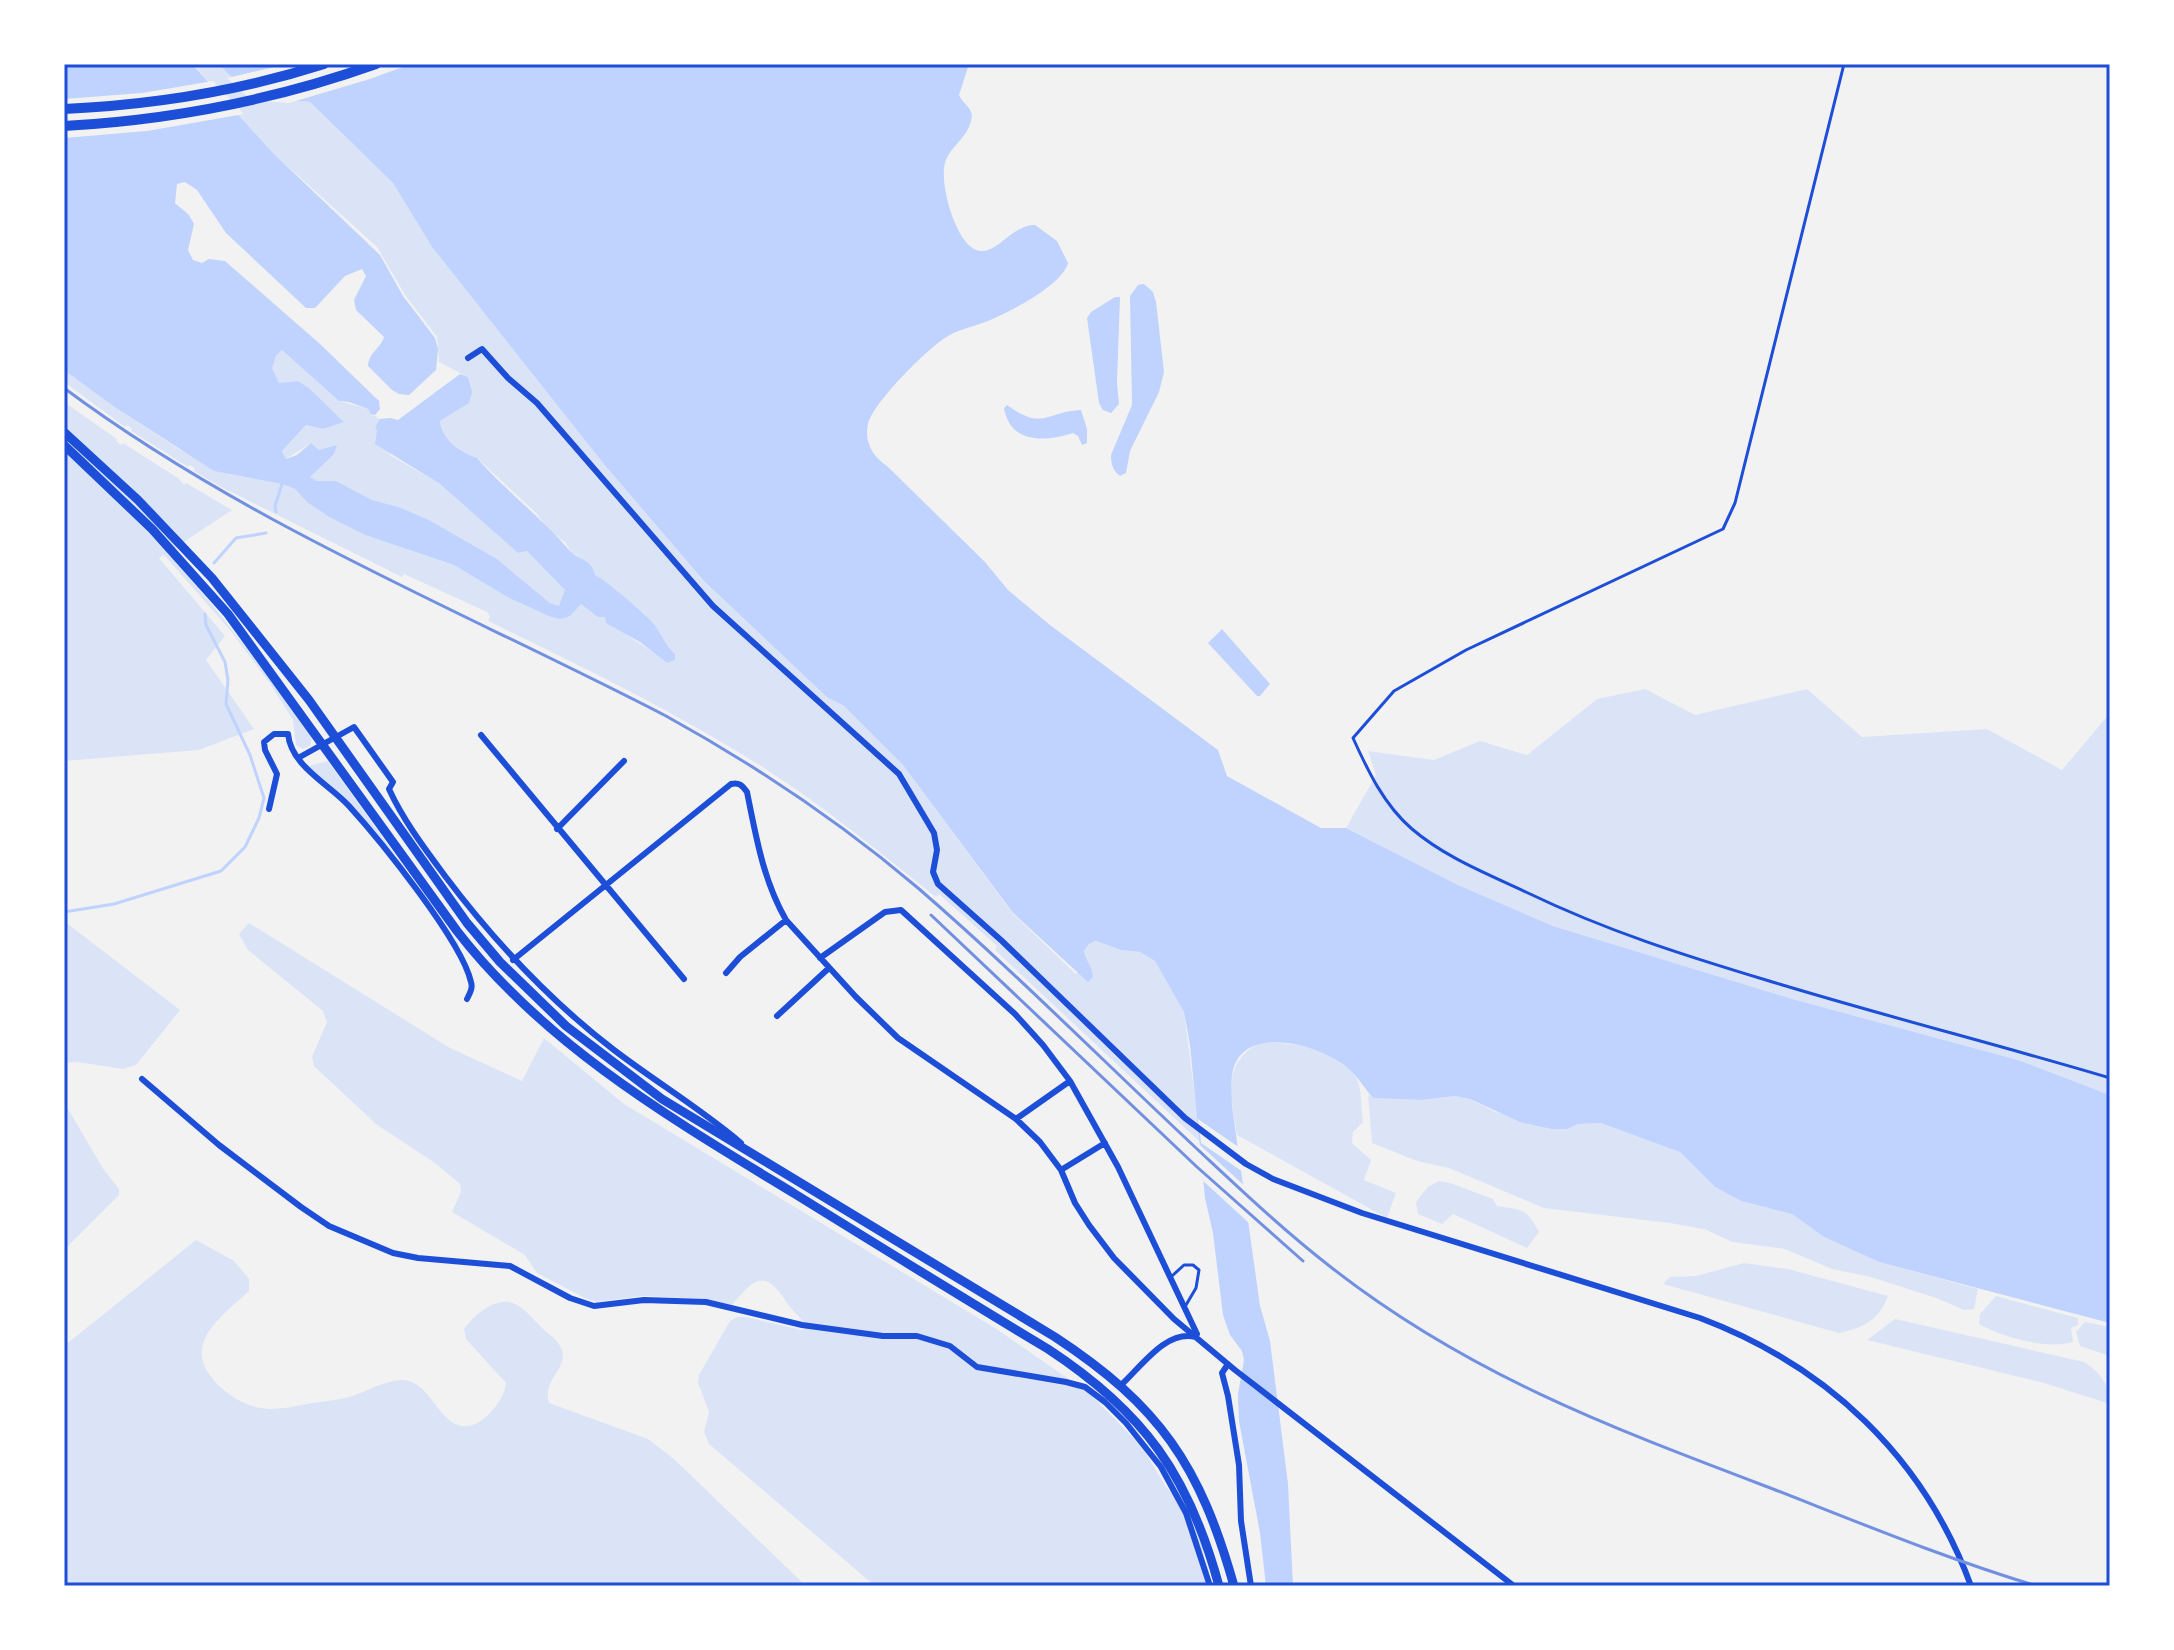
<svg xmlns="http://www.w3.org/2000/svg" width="2174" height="1650" font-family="Figtree,sans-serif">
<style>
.green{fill:#dbe4f7}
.water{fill:#bfd3fe}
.pier{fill:#f2f2f2}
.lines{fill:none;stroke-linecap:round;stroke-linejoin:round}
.stream{stroke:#bfd3fe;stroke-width:3}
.service{stroke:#1d4ed8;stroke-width:3}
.minor{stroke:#1d4ed8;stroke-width:6}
.primary{stroke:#1d4ed8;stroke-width:9}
.motorway{stroke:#1d4ed8;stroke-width:10}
.rail{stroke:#7290e2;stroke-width:3}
.neatline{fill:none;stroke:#1d4ed8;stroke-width:3}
</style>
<rect width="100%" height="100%" fill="#f2f2f2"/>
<path class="green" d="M193,64h25l34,32 58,6 83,81 39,64 171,216 101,118 123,115 17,10 59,59 110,149 63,60 9,-16 -1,-7 5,-7 8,-3 24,9 19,2 15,9 11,18 18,33 17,131 -206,-193 2,-4 -58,-52 -3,3c-57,-45 -113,-92 -175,-131 -87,-55 -180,-100 -273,-145l2,-5 -3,-4 -83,-38 -2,3 -181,-90 -27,-16 1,-3 -6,-3 -1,2 -52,-33 -5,-3 1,-2 -5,-4 -2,2 -61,-45v-12l49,36 67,44 49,24 53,10 13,5 12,13 22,15 36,18 89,30 55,33 42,19 30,-14 17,14 8,-1c17,20 41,30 61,47l8,-3v-6c-10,-9 -14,-21 -22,-31 -15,-19 -41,-32 -59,-49 -8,-8 -11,-18 -22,-21l-7,-11 -15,-11 -14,-18 -59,-55c-17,-6 -35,-18 -37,-37l17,-11 11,-33 -29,-15 -2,-25 -32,-42 -28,-48 -104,-94z
M282,350l57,51 29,8 3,5 9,5 -5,8 15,28 50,29 78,69 9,-2 39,39 -7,17 -9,-4 -53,-44 -68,-39 -30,-13 -27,-7 -36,-19h-19l-7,-4 4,-5 5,-22 -8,-7 -25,16 -4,-8 24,-26 17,4 20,-8 -34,-33 -11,-7 -19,2 -8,-14 5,-13z
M64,402l53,37 -1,2 5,4 2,-2 55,35 6,7 2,-2 46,27 -65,43c53,58 99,120 145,184l-2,9 -7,3 -7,-4 -3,-25 -24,-38 -39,-52 -66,-75 -5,3 66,78 -19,24 48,69 -55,21 -135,11z
M1645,689l50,26 112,-26 55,48 125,-8 75,41 48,-57v382l-92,-35 -222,-60 -243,-74 -95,-41 -112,-57 30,-53 -8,-24 66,9 46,-19 47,14 70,-56z
M328,761l131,183 -3,2 -100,-137 -48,-43z
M64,921l116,89 -44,55 -13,4 -45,-7 -14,1z
M249,923l201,125 72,33 22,-43 80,66 371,224 95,66 52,53 24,40 35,36 5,63h-331l-166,-142 -5,-12 5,-20 -11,-29 1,-8 31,-54 7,-4h9l56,13 4,-2c-3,-10 -13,-16 -19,-25 -22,-34 -32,-26 -55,2l-26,-6 -64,-3 -45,6 -10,-3 -50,-26 -12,-18 -73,-43 9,-20 -1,-8 -25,-21 -59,-39 -62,-58 -2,-9 15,-35 -4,-11 -75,-61 -9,-16z
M1262,1042c30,1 79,5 95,37 5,11 4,30 6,43l-10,10 -1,11 19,17 -7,20 32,13 -9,25 -150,-83c-6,-38 -17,-73 25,-93z
M1368,1094l5,4 49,2 33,-4 15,3 25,13 72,17 11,-5 23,-1 62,22 17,7 35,35 26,14 51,13 32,23 55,25 99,27 -4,20 -10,1 -25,-11 -68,-22 -39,-8 -47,-20 -53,-7 -25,-12 -37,-7 -126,-15 -95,-40 -32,-7 -45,-18z
M64,1102l40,68 15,19v6l-55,55z
M1439,1181l11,2 43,16 4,7c24,4 29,1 42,26l-12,16 -74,-34 -11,10 -24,-10 -2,-12 12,-15z
M196,1240l38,21 15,18v12c-23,22 -64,49 -40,83 13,19 38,35 62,35 13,0 29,-4 42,-6 12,-2 25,-3 36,-6 16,-5 35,-16 52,-17 31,-1 37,49 67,46 17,-2 37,-27 38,-43l-40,-44 -2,-10c11,-15 34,-35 53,-24 9,5 17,15 24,22 7,7 18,13 21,23 6,19 -20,30 -13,53l99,36 26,20 132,127h-742v-240z
M1744,1263l44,6 100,27c-9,24 -25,32 -49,37l-176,-49 7,-7 26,-1z
M1996,1296l82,22v7l-7,3 2,14c-24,8 -72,-5 -94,-18l1,-10z
M1895,1319l189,43c16,10 26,23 26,42l-66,-21 -177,-43z
M2085,1322l25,5v29l-30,-10 -4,-14z"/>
<path class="water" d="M64,64h128l81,89 107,102 23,41 32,42 3,11 -2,21 -27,25 -10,-1 -7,-4 -24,-24c1,-14 13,-18 16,-29l-28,-27 -2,-10 12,-24 -4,-7 -17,7 -30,32h-9l-80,-75 -29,-43 -12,-8 -8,2 -2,19 14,12 5,9 -6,26 5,10 9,3 7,-4 16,2 95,83 59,57 1,8 -5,6 -4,-1 -3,-5 -19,-7 -10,-1 -57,-51 -6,6 -4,12 7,15 19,-2 11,7 35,34 -21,7 -17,-4 -24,26 4,8 11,-4 14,-12 8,7 18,-5 -3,9 -24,23 7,4h19l36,19 27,7 30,13 68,39 53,44 9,3 6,-16 -38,-39 -9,2 -78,-69 -65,-40 2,-13 -2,-4 5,-8 10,-1 8,2 62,-46 8,3 4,15 -3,11 -29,18c2,19 20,31 37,37 29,33 65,60 93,93 9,9 22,8 25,24 8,3 53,41 58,48 9,11 12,22 22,31v6l-8,3 -27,-21 -34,-19 -1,-6h-7l-17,-13 -11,12 -9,3 -10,-2 -42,-19 -55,-33 -89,-30 -36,-18 -22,-15 -12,-13 -13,-5 -68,-13 -101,-65 -49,-36z
M218,64h751l-10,31c4,10 16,13 12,26 -4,17 -22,27 -26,42 -6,20 11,85 35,88 18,2 32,-26 55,-26l22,16 11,22c-6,23 -62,51 -83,59 -13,5 -29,8 -40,16 -20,13 -71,64 -77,86 -4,18 5,33 19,42l98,96 23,28 42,35 168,125 9,26 94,52h25l112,57 95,41 243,74 222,60 92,35v228l-231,-61 -55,-25 -32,-23 -51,-13 -26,-14 -35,-35 -79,-29 -23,1 -11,5h-15l-32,-7 -50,-23 -15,-3 -33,4 -49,-2c-8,-9 -15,-21 -24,-29 -23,-22 -95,-44 -113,-7 -7,14 -4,30 -4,44l28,200 10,35 18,143 5,102h-27l-6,-53 -21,-112 -1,-27 6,-34 -2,-9 -12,-16 -7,-20 -10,-82 -8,-35 -15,-153 -6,-33 -29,-51 -15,-9 -19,-2 -25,-9 -7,3 -5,7c2,11 8,14 9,26l-5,5 -75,-69 -110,-148 -59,-59 -17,-9 -123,-116 -101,-118 -171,-216 -39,-64 -83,-81 -58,-6z
M1144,284l9,8 3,10 8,70 -5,20 -29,59 -4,22 -6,3c-7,-5 -9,-12 -9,-21l21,-50 -2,-109 8,-11z
M1115,297h5l-3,86 2,21 -8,9 -8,-3 -4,-7 -12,-85 4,-6z
M1007,405c36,26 38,7 74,5l6,19v14l-5,2 -4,-9 -5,-3c-28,9 -63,11 -69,-25z
M1222,629l48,55 -10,12h-3l-49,-53z"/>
<path class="pier" d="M287,64l65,1 59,-1 -41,15 -81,24 -38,-3 -24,-22z
M213,81l31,33 -97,17 -83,7v-39l78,-6z
M1198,1119l42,29 3,24 -42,-29z
M1200,1145l48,44 4,32 -2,3 -50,-46 -1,-13 3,-3 -4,-3 -1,-11z"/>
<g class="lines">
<path class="stream" d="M276,512l-1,-6 7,-22
M214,563l22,-25 30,-5
M64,912l50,-8 107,-33 24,-24 14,-29 5,-20 -14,-43 -24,-51 2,-24 -3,-18 -19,-37 -1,-11"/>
<path class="service" d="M1844,64l-109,439 -12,26 -257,121 -72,41 -41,47c15,33 31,67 59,91 34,29 76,45 116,64 79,38 155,62 238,87 114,35 230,64 344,98
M1172,1276l12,-11h9l6,5 -3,18 -10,17"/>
<path class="minor" d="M468,358l14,-9 26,29 29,25 176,203 186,168 35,59 3,17 -4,22 5,12 64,57 183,177 61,46 27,15 89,34 338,105c127,48 224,139 271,268
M481,735l203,244
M298,758l56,-31 39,55 -4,7c14,31 36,60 56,87 49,65 104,124 169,174 42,32 87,59 127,93
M269,809l8,-35 -12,-24 -1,-8 10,-8h14c3,32 41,50 61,72 30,33 113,135 122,176 2,6 -1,11 -4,17
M557,829l67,-68
M820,958l65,-46 16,-2 114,104 28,31 27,36 48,86 79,167
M513,960l218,-176c8,-2 11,1 16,8 9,44 16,88 39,128l70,77 42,41 118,81 24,23 21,28 14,33 14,22 25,33 60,61 61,51 279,216
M726,973l14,-16 46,-37
M777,1016l52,-48
M142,1079l77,66 82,62 28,19 64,27 25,5 92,8 60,32 24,8 50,-6 62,2 96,23 81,11h34l33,10 27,21 89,15 19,5 20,15 21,21 35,44 25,46 24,73
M1016,1119l54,-38
M1061,1170l44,-27
M1228,1364l-6,9 6,23 11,69 2,56 10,65
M1121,1385c20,-18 45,-56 75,-48"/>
<path class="primary" d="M64,432l74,68 74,78 97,122 158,223 33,39 66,64 96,73 393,238c105,69 145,128 179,249
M64,445l88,84 76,85 229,317c89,115 215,188 338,263 84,52 168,104 253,155 96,63 141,126 171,237"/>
<path class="motorway" d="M64,109c87,-4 176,-18 260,-45
M64,126c107,-6 211,-26 312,-62"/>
<path class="rail" d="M64,388c184,137 399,223 602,328 89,49 174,106 252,172 96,83 185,173 278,260 44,41 88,83 136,120 137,107 280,160 441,221 87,34 174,70 264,97
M931,915l266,252 106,94"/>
</g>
<rect width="2174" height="1650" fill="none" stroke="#ffffff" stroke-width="132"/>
<rect x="66" y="66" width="2042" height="1518" class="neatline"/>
</svg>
